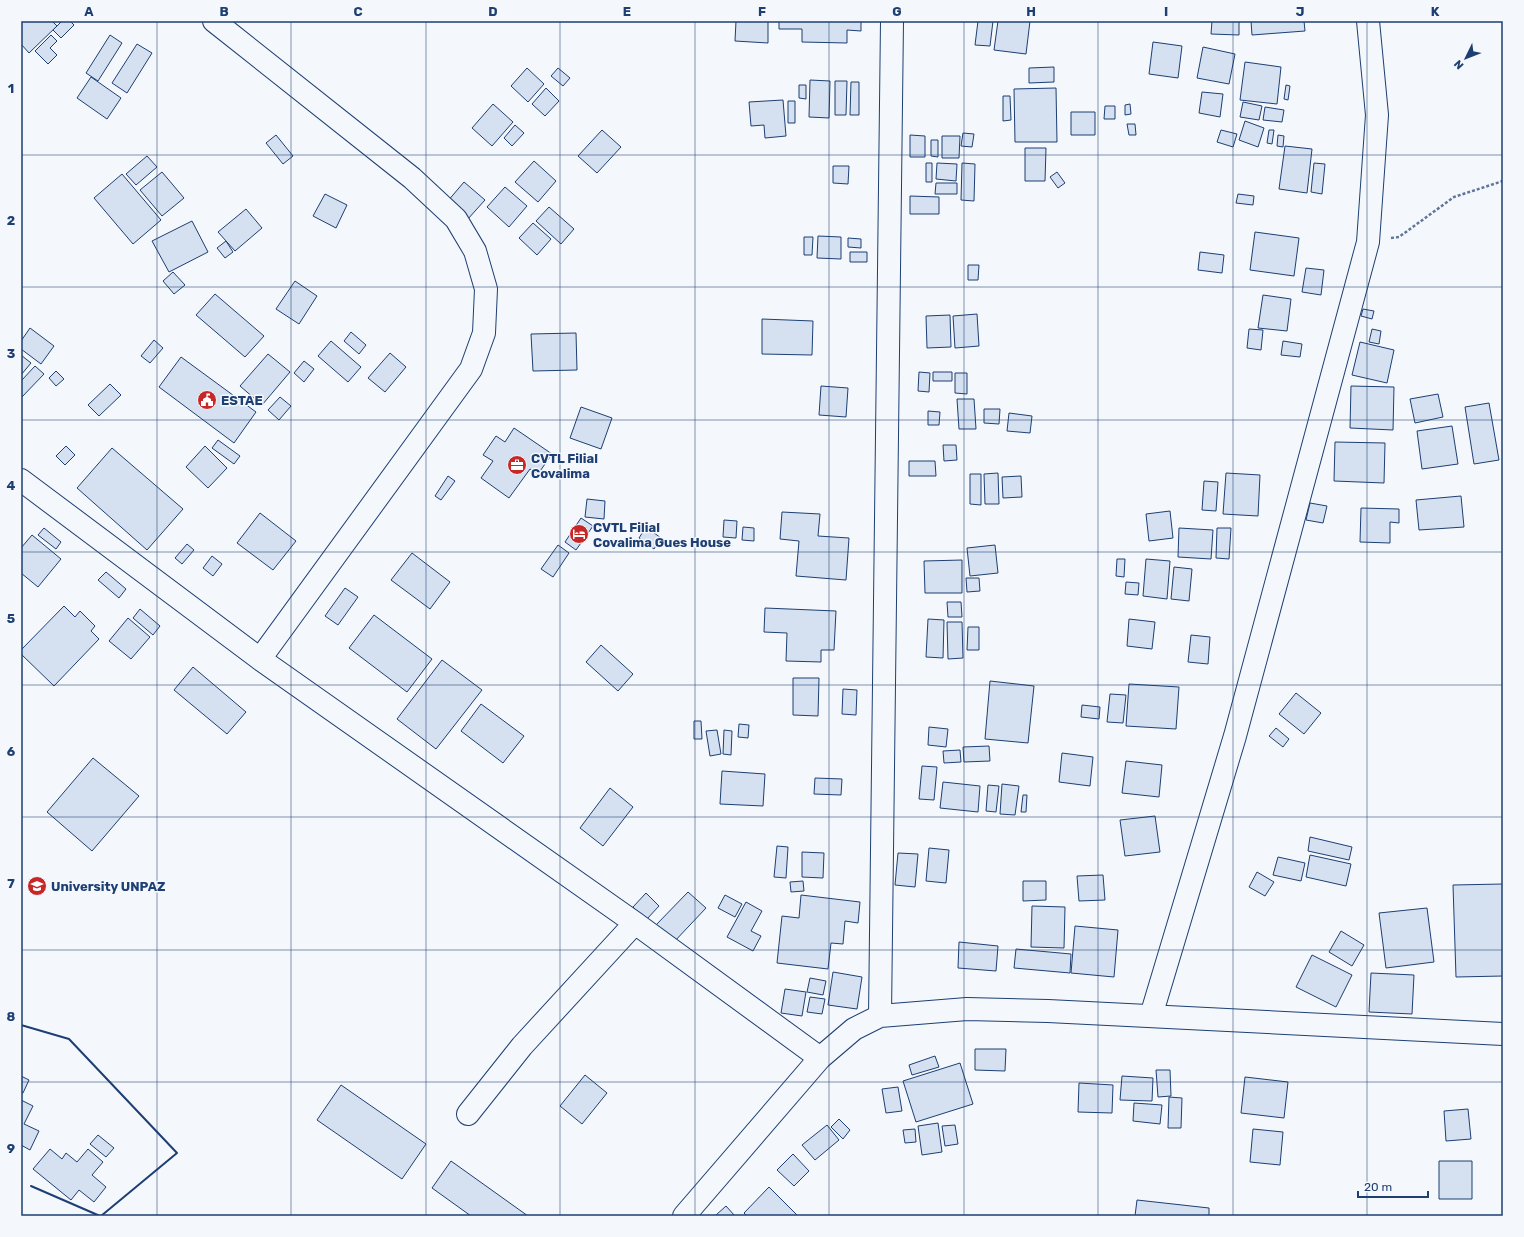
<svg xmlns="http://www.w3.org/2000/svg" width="1524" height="1237" font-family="Rubik,sans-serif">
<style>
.building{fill:#d5e0f0;stroke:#1d3f73}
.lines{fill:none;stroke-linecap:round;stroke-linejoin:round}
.minor-casing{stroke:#1d3f73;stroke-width:24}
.path{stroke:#5e769c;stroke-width:2.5;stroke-dasharray:3 2;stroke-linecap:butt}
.minor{stroke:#f4f7fb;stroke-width:22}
.wall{stroke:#1d3f73;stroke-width:2}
.grid{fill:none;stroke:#1d3f73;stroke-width:1;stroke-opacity:0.55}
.labels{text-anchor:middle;stroke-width:3;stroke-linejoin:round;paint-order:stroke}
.poi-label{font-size:13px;font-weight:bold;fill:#1d3f73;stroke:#f4f7fb;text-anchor:start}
.neatline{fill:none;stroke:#1d3f73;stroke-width:1.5}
.grid-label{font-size:13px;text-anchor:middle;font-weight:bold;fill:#1d3f73}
</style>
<rect width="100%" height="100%" fill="#f4f7fb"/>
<path class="building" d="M21,21h31l5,5 -28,27 -8,-9z
M62,21h8l4,4 -13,13 -8,-8z
M736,21h32v22l-33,-2z
M779,21h82v10l-14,-1v13l-45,-1v-13h-23z
M978,21h15l-3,25 -15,-1z
M998,21h32l-4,33 -32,-4z
M1212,21h27v14l-28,-1z
M1251,21h53l1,10 -53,4z
M51,35l6,6 -7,7 7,7 -9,9 -13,-13z
M110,35l12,8 -24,38 -12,-8z
M1153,42l29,4 -4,32 -29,-4z
M137,44l15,9 -25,40 -15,-10z
M1203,47l32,7 -6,30 -32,-6z
M1245,62l36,5 -4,37 -37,-4z
M1054,67v15l-25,1v-15z
M527,68l17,16 -16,18 -17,-16z
M558,68l12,10 -7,8 -12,-10z
M91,77l30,21 -14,21 -30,-21z
M810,80l20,1 -1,37 -20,-1z
M835,81h12l-1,34h-11z
M851,82h8v33h-9z
M799,85h7v14l-7,-1z
M1286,85l4,1 -2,14 -4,-1z
M546,88l13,13 -14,15 -13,-12z
M1056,88l1,54h-42l-1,-53z
M1202,92l21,2 -3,23 -21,-4z
M1003,96h7l1,24 -8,1z
M783,100l3,36 -21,2 -1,-13 -13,1 -2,-24z
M788,101h7v22h-7z
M1243,102l19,4 -3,14 -19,-3z
M493,104l20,18 -21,24 -20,-18z
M1130,104l1,10 -6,1v-10z
M1105,106h10v13h-11z
M1265,107l19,3 -2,12 -19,-2z
M1071,112h24v23h-24z
M1245,121l19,7 -6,19 -19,-7z
M1127,124h8l1,11h-7z
M515,125l9,8 -12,13 -8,-8z
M602,130l19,17 -24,26 -19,-17z
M1221,130l16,4 -4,13 -16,-5z
M1269,130h5l-2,14 -5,-1z
M963,133l11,1 -2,13 -11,-1z
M276,135l17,21 -10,8 -17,-21z
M910,135l15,1v21h-15z
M1278,135l6,1 -1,11 -6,-1z
M942,136h18l-1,22h-17z
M931,140h7v17l-7,-1z
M1285,146l27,3 -5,44 -28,-4z
M1025,148h21l-1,33h-20z
M147,156l10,11 -21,18 -10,-11z
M534,161l22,20 -18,21 -23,-20z
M926,163h6v19h-6z
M937,163l20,1 -1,17 -20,-2z
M962,163l13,1 -1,37 -13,-1z
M1314,163l11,1 -3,30 -11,-2z
M833,166h16l-1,18 -15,-1z
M162,172l22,26 -22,18 -22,-26z
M1057,172l8,11 -7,5 -8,-11z
M122,174l39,46 -28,24 -39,-46z
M464,182l21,18 -18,20 -20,-18z
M936,183h21v11h-22z
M505,187l22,19 -18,21 -22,-20z
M325,194l22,11 -11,23 -23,-12z
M1238,194l16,2 -1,9 -17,-2z
M910,196l29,1v17h-29z
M549,207l25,22 -13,15 -25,-23z
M246,209l16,19 -27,23 -17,-19z
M192,221l16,31 -39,20 -17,-31z
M533,223l18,16 -14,16 -18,-17z
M1255,232l44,6 -5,38 -44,-6z
M818,236l23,1v22l-24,-1z
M804,237h9l-1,18h-8z
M848,238l13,1v9l-13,-1z
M226,241l7,11 -8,6 -8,-10z
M850,252h17v10h-17z
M1200,252l24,3 -2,18 -24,-3z
M968,265h11l-1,15h-10z
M1306,268l18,2 -3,25 -19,-3z
M173,272l12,13 -11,9 -11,-13z
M295,281l22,15 -18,28 -23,-15z
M215,294l49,42 -19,21 -49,-42z
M1263,295l28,4 -4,32 -29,-3z
M1363,309l11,2 -2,8 -11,-3z
M977,314l2,32 -24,2 -2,-32z
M950,315l1,32 -24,1 -1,-32z
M762,319l51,2 -1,34 -50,-1z
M30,328l24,18 -13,18 -20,-15v-8z
M1249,329l14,1 -2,20 -14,-2z
M1372,329l9,2 -2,13 -10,-2z
M351,332l15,13 -7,9 -15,-13z
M576,333l1,37 -44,1 -2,-37z
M154,340l9,8 -13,15 -9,-7z
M331,341l30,26 -13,15 -30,-26z
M1283,341l19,3 -2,13 -19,-2z
M1360,342l34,8 -7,33 -35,-8z
M390,353l16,14 -21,25 -17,-14z
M268,354l22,18 -28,33 -22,-19z
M21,355l10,8 -10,12z
M181,357l75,55 -22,31 -75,-56z
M304,361l10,8 -10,13 -10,-9z
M35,366l9,8 -23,24v-17z
M56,371l8,8 -8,7 -7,-8z
M919,372l11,1 -1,19 -11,-1z
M933,372h19v9h-19z
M955,373h12v21l-12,-1z
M110,384l11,11 -22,21 -11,-11z
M821,386l27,2 -2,29 -27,-2z
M1351,386l43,1 -1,43 -43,-2z
M1438,394l5,23 -28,6 -5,-24z
M280,397l11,9 -12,14 -11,-10z
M957,399h17l2,30h-17z
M1489,403l10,57 -25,4 -9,-57z
M581,407l31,11 -11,31 -31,-11z
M984,409h16l-1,15 -15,-1z
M928,411l12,1 -1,13h-11z
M1009,413l23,3 -2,17 -23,-2z
M1452,426l6,38 -36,5 -5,-38z
M514,428l38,26 -14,20 -8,-5 -21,29 -28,-20 12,-17 -10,-6 13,-19 9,6z
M218,440l22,16 -6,8 -22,-16z
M1335,442l50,1 -1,40 -50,-2z
M943,445h13l1,15 -13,1z
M66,446l9,9 -10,10 -9,-9z
M205,446l22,22 -19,20 -22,-21z
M112,448l71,61 -36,41 -70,-62z
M909,461h26l1,15h-27z
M998,473l1,31h-14l-1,-30z
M1226,473l34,2 -2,41 -35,-2z
M970,474h11v31l-11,-1z
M448,476l7,5 -14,19 -6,-4z
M1021,476l1,21 -19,1 -1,-21z
M1204,481l14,1 -2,29 -14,-1z
M1461,496l3,31 -45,3 -3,-30z
M587,499l18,2 -1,18 -19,-2z
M1310,503l17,3 -4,17 -17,-3z
M1361,508l38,1v14l-9,-1v21l-30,-1z
M1170,511l3,27 -24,3 -3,-27z
M782,512l38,2 -2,22 31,2 -3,42 -50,-4 3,-35 -19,-2z
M260,513l36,28 -23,29 -36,-27z
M581,518l12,8 -17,24 -11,-8z
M724,520l13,1 -1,17 -13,-1z
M646,527l15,11 -7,11 -15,-11z
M743,527l11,1v13l-12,-1z
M44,528l17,14 -5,7 -18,-14z
M1179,528l34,2 -2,29 -33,-2z
M1217,528h14l-2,31 -13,-1z
M32,535l29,24 -23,28 -17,-14v-25z
M187,544l7,6 -12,14 -7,-6z
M558,545l11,8 -16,24 -12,-8z
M995,545l3,28 -28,3 -3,-28z
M412,553l38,29 -20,27 -39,-29z
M212,556l10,8 -9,12 -10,-8z
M1117,559h8l-1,18 -8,-1z
M1146,559l24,2 -3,38 -24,-3z
M962,560v33h-37l-1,-32z
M1174,567l18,2 -3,32 -18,-2z
M106,572l20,17 -7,9 -21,-18z
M966,578h13l1,13 -13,1z
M1126,582l13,1 -1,12 -13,-1z
M345,588l13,9 -20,28 -13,-9z
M947,602h14l1,15h-14z
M64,606l11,11 5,-6 15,15 -4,5 8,8 -45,47 -33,-32v-4z
M765,608l71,3 -2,39h-13v12l-35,-1 1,-28 -23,-1z
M140,609l20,17 -7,9 -20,-17z
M374,615l58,44 -25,33 -58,-44z
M128,618l22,19 -19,22 -22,-18z
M928,619l16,1 -1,38 -17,-1z
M1129,619l26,3 -3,27 -25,-3z
M947,622h15l1,36 -15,1z
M968,627h11v23h-12z
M1191,635l19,2 -2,27 -20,-2z
M601,645l32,29 -15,17 -32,-29z
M442,660l40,30 -46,59 -39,-30z
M193,667l53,45 -19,22 -53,-44z
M793,678h26l-1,38 -25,-1z
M990,681l44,5 -6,57 -43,-4z
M1129,684l50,3 -3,42 -50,-3z
M843,689l14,1 -1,25 -14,-1z
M1296,693l25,20 -17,21 -25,-20z
M1110,694l16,1 -3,28 -16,-1z
M481,704l43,32 -21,27 -42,-32z
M1082,705l18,2 -1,12 -18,-2z
M694,721h7l1,18h-8z
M739,724l10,1 -1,13 -10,-1z
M929,727l19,2 -2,18 -18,-2z
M1276,728l13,11 -6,8 -14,-11z
M717,730l4,24 -11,2 -4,-25z
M724,730l8,1 -1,24 -8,-1z
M989,746l1,15 -26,1 -1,-15z
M960,750l1,12 -17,1 -1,-12z
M1062,753l31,4 -3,29 -31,-4z
M93,758l46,38 -47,55 -45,-39z
M1126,761l36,4 -3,32 -37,-4z
M922,766l15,1 -3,33 -15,-1z
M722,771l43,3 -2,32 -43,-2z
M815,778l27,1 -1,16 -27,-1z
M943,782l37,4 -2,26 -38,-4z
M1002,784l17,2 -4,29 -15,-1z
M988,785l11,1 -3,26 -10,-1z
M610,788l23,19 -30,39 -23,-18z
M1023,795h4l-1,17h-5z
M1155,816l5,36 -35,4 -5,-36z
M1310,837l42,10 -3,13 -41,-9z
M777,846l11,1 -2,31 -12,-1z
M929,848l20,2 -3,33 -20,-2z
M802,852l22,1 -1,25 -21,-1z
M898,853l20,1 -3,33 -20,-2z
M1310,855l41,9 -5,22 -40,-9z
M1278,857l27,6 -4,18 -28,-6z
M1257,872l17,10 -9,14 -16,-9z
M1103,875l2,25 -26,1 -2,-25z
M803,881l1,10 -13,1 -1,-10z
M1023,881h23v19l-23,1z
M1503,884v92l-47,1 -3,-92z
M688,892l18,16 -33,35 -18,-17z
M646,893l13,13 -13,14 -13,-13z
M725,895l17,9 -7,13 -17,-9z
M801,895l59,7 -2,21 -13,-2 -2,23 -12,-1 -3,26 -51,-6 5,-47 17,2z
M746,902l16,9 -11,20 10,5 -8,15 -26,-14z
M1032,906l33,1 -1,41 -33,-1z
M1427,908l7,54 -48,6 -7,-55z
M1075,926l43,4 -4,47 -43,-4z
M1341,931l23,14 -12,21 -23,-14z
M959,942l39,4 -2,25 -38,-3z
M1016,949l55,5 -1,19 -56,-5z
M1312,955l40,20 -16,32 -40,-20z
M833,972l29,5 -5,32 -29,-4z
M1371,973l43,2 -2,39 -43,-2z
M810,978l16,3 -3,14 -16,-3z
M785,989l21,3 -4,24 -21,-3z
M810,997l15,2 -3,15 -15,-2z
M975,1049h31l-1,22 -30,-1z
M935,1056l4,11 -27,8 -3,-10z
M960,1063l13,41 -57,18 -13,-41z
M1156,1070h14l1,26 -13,1z
M585,1075l22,18 -25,31 -22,-18z
M21,1076l8,4 -6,13h-2z
M1122,1076l31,2 -1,23 -32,-1z
M1245,1077l43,5 -4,36 -43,-5z
M1079,1083l34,2 -1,28 -34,-1z
M341,1085l85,59 -24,35 -85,-59z
M898,1087l4,24 -16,2 -4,-24z
M1169,1097l13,1 -1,30h-13z
M21,1100l12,6 -9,18 15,7 -9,19 -9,-5z
M1134,1103l28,2 -2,19 -27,-3z
M1468,1109l3,30 -25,2 -2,-30z
M839,1119l11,11 -7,9 -12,-12z
M938,1123l4,29 -20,3 -4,-29z
M827,1125l12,15 -24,20 -13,-15z
M955,1125l3,19 -13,2 -3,-20z
M915,1129l1,13 -11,1 -2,-13z
M1253,1129l30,3 -3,33 -30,-3z
M98,1135l16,13 -8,9 -16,-13z
M50,1149l12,10 4,-6 11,9 11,-13 15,13 -11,13 14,12 -12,15 -15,-12 -8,10 -38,-31z
M793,1154l16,17 -15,15 -17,-16z
M451,1161l77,55h-57l-39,-28z
M1439,1161h33v38h-33z
M769,1187l29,29h-51l-3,-3z
M1137,1200l72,8v8h-74z
M726,1206l9,10h-17l-2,-1z"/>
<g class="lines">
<g class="minor-casing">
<path id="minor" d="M214,21l198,157 44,41 19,32 11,38 -2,44 -13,36 -211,290
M21,480l239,179 375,264 185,135
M880,1016l12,-995
M1151,1016l84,-280 133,-494 9,-127 -9,-94
M468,1114l54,-68 113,-123
M684,1216l136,-158 34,-29 26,-13 87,-7 81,2 455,23"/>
</g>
<path class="path" d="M1391,238l8,-1 55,-40 49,-16"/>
<use href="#minor" class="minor"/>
<path class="wall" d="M21,1025l48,14 108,114 -76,63
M31,1186l69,30"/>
</g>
<path class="grid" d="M157,21v1195M291,21v1195M426,21v1195M560,21v1195M695,21v1195M829,21v1195M964,21v1195M1098,21v1195M1233,21v1195M1367,21v1195M21,155h1482M21,287h1482M21,420h1482M21,552h1482M21,685h1482M21,817h1482M21,950h1482M21,1082h1482"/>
<defs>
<g id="civic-disc" transform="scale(1)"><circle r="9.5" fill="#c62828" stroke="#f4f7fb"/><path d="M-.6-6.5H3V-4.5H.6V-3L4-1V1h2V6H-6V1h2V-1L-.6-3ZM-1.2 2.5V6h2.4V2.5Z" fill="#fff"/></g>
<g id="office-disc" transform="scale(1)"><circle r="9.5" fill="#c62828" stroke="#f4f7fb"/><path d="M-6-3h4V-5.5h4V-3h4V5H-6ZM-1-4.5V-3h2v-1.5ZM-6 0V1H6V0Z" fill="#fff"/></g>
<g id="hotel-disc" transform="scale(1)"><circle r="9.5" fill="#c62828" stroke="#f4f7fb"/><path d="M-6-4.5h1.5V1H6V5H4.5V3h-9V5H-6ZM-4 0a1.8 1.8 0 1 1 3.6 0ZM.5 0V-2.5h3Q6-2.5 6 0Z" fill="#fff"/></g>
<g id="university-disc" transform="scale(1)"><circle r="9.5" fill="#c62828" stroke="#f4f7fb"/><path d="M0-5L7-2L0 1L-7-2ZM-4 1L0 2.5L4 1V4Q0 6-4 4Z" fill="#fff"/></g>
</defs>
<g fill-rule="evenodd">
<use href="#civic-disc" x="207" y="400"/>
<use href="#office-disc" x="517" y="465"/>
<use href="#hotel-disc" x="579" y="534"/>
<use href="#university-disc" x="37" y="886"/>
</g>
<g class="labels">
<g class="poi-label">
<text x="221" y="405">ESTAE</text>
<text x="531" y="463">CVTL Filial<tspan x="531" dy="15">Covalima</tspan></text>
<text x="593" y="532">CVTL Filial<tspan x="593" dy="15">Covalima Gues House</tspan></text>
<text x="51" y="891">University UNPAZ</text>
</g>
</g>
<rect width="1524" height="1237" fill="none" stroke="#f4f7fb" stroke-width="44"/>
<g transform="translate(1466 58) rotate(227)" stroke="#f4f7fb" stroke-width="3" paint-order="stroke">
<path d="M0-3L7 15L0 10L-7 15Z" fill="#1d3f73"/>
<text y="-6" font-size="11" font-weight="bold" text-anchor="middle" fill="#1d3f73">N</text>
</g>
<path d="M1358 1191v6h70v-6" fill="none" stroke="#1d3f73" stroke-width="2"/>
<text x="1364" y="1191" font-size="12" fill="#1d3f73" stroke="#f4f7fb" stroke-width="3" paint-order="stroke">20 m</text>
<rect x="22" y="22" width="1480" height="1193" class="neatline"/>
<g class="grid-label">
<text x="89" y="16">A</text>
<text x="224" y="16">B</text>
<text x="358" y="16">C</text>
<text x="493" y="16">D</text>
<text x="627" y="16">E</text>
<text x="762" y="16">F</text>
<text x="897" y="16">G</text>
<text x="1031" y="16">H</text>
<text x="1166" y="16">I</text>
<text x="1300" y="16">J</text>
<text x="1435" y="16">K</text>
<text x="11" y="93">1</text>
<text x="11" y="225">2</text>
<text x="11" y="358">3</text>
<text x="11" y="490">4</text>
<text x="11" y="623">5</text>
<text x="11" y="756">6</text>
<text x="11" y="888">7</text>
<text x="11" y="1021">8</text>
<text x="11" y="1153">9</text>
</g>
</svg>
